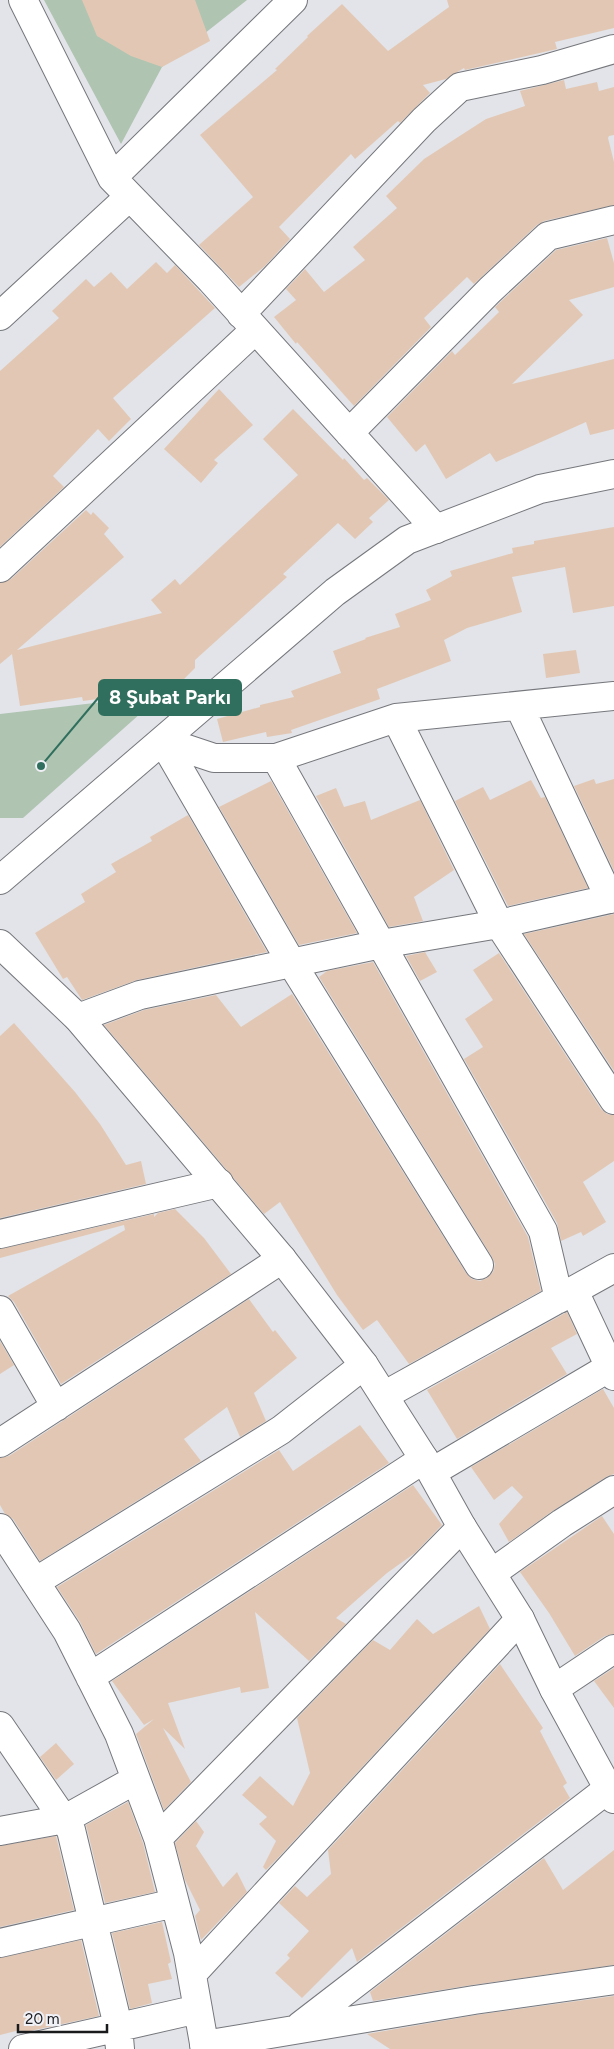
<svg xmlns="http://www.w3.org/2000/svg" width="614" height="2049" font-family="Figtree,sans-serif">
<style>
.green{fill:#b0c4b2}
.building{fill:#e2c8b4}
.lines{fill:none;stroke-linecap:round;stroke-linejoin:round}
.minor-casing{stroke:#75777c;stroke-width:30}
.secondary-casing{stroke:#75777c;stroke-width:30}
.minor{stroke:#fff;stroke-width:28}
.secondary{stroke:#fff;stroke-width:28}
.leader{fill:none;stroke:#306f5d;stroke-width:2}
.callout-dot{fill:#306f5d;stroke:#f0f1f7;stroke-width:2}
.callout{fill:#306f5d;stroke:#306f5d;stroke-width:2}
.callout-label{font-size:20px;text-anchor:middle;font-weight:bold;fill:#fff}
</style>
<rect width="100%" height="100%" fill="#e2e4e9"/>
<path class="green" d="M44,0h203l-85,67 -41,77z
M120,700l21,13 -118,105h-23v-104z"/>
<path class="building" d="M82,0h113l15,41 -48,26 -31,-11 -34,-20z
M447,0h167v28l-59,14 2,7 -92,21 -1,-2 -18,11 -23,6 7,8 -30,30 -2,-2 -43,38 -4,-5 -72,73 11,12 -25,27 -26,21 -40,-42 54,-48 -53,-62 77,-65 -2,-1 33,-32 -1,-1 35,-32 46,47 61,-44z
M564,80l2,9 31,-7 2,9 15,-4v48l-5,1 -1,2 6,24v43l-70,16 -7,4 -63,59 -7,-7 -43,41 7,9 -77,79 -57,-64 -1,2 -22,-27 22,-17 -10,-11 19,-20 19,23 41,-32 -12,-13 44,-39 -11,-12 38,-37 62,-40 39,-13 -5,-15z
M607,238l7,25v24l-45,13 14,15 -71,69 102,-25v70l-24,6 -4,-13 -90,40 -6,-9 -44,26 -21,-35 -9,8 -29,-35 65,-66 3,4 44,-43 -4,-5 61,-57z
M156,262l11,11 8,-8 40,43 -102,90 18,21 -22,22 -11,-12 -45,47 11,11 -64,60v-176l59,-53 -7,-7 34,-32 8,8 17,-15 16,17z
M219,389l34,36 -39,35 4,3 -17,20 -37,-34z
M293,409l50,51 1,-2 20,22 3,-2 22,22 -20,18 4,4 -18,17 -17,-16 -55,51 4,3 -92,83v8l-12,12 -63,16 -37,5 -1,-4 -62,9 -8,-52 -12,10v-81l11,-4 75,-69 5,5 2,-3 16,16 -5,6 20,23 -107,93 145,-37 -11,-13 24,-21 5,6 118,-110 -35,-36z
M614,527v79l-41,7 -8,-46 -53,10 10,35 -55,16 -23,12 7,21 -74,28 3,10 -89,31 1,3 -25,4 -1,-5 -43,10 -6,-23 43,-12v-2l34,-8 -3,-6 50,-18 -8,-22 33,-12 -1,-1 35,-11 -5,-13 36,-14 -5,-10 26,-14 -2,-5 63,-18 -1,-5 22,-4v-3z
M576,650l4,23 -34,5 -3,-24z
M594,779l2,5 18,-5v92l-40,-85z
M531,780l10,18 4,-1 43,91 -80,18 -53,-105 28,-14 7,13z
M271,781l86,152 -58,12 -80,-138z
M336,788l8,19 21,-6 6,19 49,-20 34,70 -40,27 9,24 -34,6 -73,-131z
M188,815l79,137 -130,28 -55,20 -15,-23 -4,2 -28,-46 50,-31 -4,-8 35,-22 -5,-8 41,-23 -2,-4z
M614,914v157l-90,-137z
M425,952l12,20 -17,9 -14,-25z
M499,953l102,156 6,5 7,1v46l-31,21 23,40 -23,14 -2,-4 -20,9 -4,-18 -93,-164 19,-12 -18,-28 28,-19 -20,-30z
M373,962l155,275 13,54 -132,73 -32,-44 -14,10 -26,-35 -57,-93 -16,12 -160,-189 40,-15 72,-15 25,32 51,-33 174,279 6,6 8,2 7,-3 6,-6 2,-8 -3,-7 -173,-280 8,-6z
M14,1023l61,69 25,32 26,41 15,-4 5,23 -146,34v-182z
M175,1209l29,29 27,36 -170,110 -47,-82 -6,-6 117,-66 -1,-5 -124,33v-9l154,-35v3l4,-4z
M249,1299l24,33 2,-2 22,28 -43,35 12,28 -26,16 -13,-30 -43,32 17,22 -161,100 -27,-42 -8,-5 -5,-9v-47l9,-2z
M567,1312l10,22 -26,14 16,26 -110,65 -30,-49z
M0,1341l14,24 -14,9z
M603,1389l11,19v66l-8,3 -52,33 -45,32 -10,-18 24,-27 -11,-11 -18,14 -23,-33z
M360,1425l29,38 -293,191 -16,-32 -23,-35 222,-137 14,21z
M413,1485l29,40 -27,28 -28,20 -51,45 10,6 -37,37 -54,-49 14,76 -28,5 -1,-6 -72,16 17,46 -22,-21 28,54 -27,28 -28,-76 18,-15 -10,6 -32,-44z
M602,1516l12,18v100l-9,2 -30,20 -26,-43 -29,-41z
M479,1606l11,23 -212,229 -12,12 -3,-3 13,-26 -17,-17 8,-7 -25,-22 18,-19 33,30 17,-33 -13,-55 76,-78 17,10 27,-31 16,15z
M500,1664l43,64 -3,3 27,52 -4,3 7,12 -213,164 -5,-14 -50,50 -27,-25 15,-15 -3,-3 22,-24 -30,-28 16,-17 12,11 24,-23 -3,-24z
M614,1668v40l-20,-27z
M56,1743l18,21 -18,16 -16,-23z
M128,1802l15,41 12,49 -50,11 -19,-78z
M196,1821l8,11 -8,14 27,41 14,-15 10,20 -46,48 -6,-24 5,-6 -15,-30 -10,-37z
M56,1836l18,74 -74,17v-81z
M614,1850v115l-142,20 -99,16 -3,-9 174,-134 19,32z
M162,1922l9,40 -3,2 4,15 -24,5 4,19 -22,6 -18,-76z
M81,1940l18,76 -78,17 -1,-3 -20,5v-77z
M614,1996v53h-224l-23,-15 109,-19z"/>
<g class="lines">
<g class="minor-casing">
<path id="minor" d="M23,0l89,178 99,102 225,249
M112,178l181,-178
M241,314l183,-194 36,-33 82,-17 72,-21
M0,316l129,-119
M349,433l141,-143 58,-54 66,-16
M0,568l255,-238
M519,706l91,193
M396,718l103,206 115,176
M163,741l128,221 188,303
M163,741l51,17h62l120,-40 218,-22
M276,758l267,473 16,68
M78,1018l62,-23 241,-51 118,-20 115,-26
M0,1234l219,-51
M574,1291l40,85
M0,1310l56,97
M385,1395l229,-127
M0,1443l282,-184
M432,1472l178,-105
M0,1528l67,103 52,103 39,104 30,115 17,96
M492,1573l70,-50 52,-33
M35,1582l246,-152 83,-65
M90,1677l334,-218
M554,1689l60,-40
M0,1726l71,104 47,196 2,23
M0,1831l65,-12 70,-39
M158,1838l304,-311
M0,1943l175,-40
M192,1974l328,-355
M300,2026l308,-237
M204,2045l270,-45 140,-20
M23,2049l175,-40"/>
</g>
<g class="secondary-casing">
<path id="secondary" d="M0,880l335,-288 72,-52 133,-51 74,-15
M0,944l78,74 204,241 82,106 60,94 38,68 58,92 34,70 60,110"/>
</g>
<use href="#minor" class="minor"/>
<use href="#secondary" class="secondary"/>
</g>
<path class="leader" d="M41 766L99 697"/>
<circle class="callout-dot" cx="41" cy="766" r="5"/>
<rect class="callout" x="99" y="680" width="142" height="35" rx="5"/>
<g class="callout-label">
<text x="170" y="704">8 Şubat Parkı</text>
</g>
<path d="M18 2024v8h89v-8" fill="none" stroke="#191a1c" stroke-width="2.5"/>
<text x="25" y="2024" font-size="15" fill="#191a1c" stroke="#f0f1f7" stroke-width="4" paint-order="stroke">20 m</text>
</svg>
